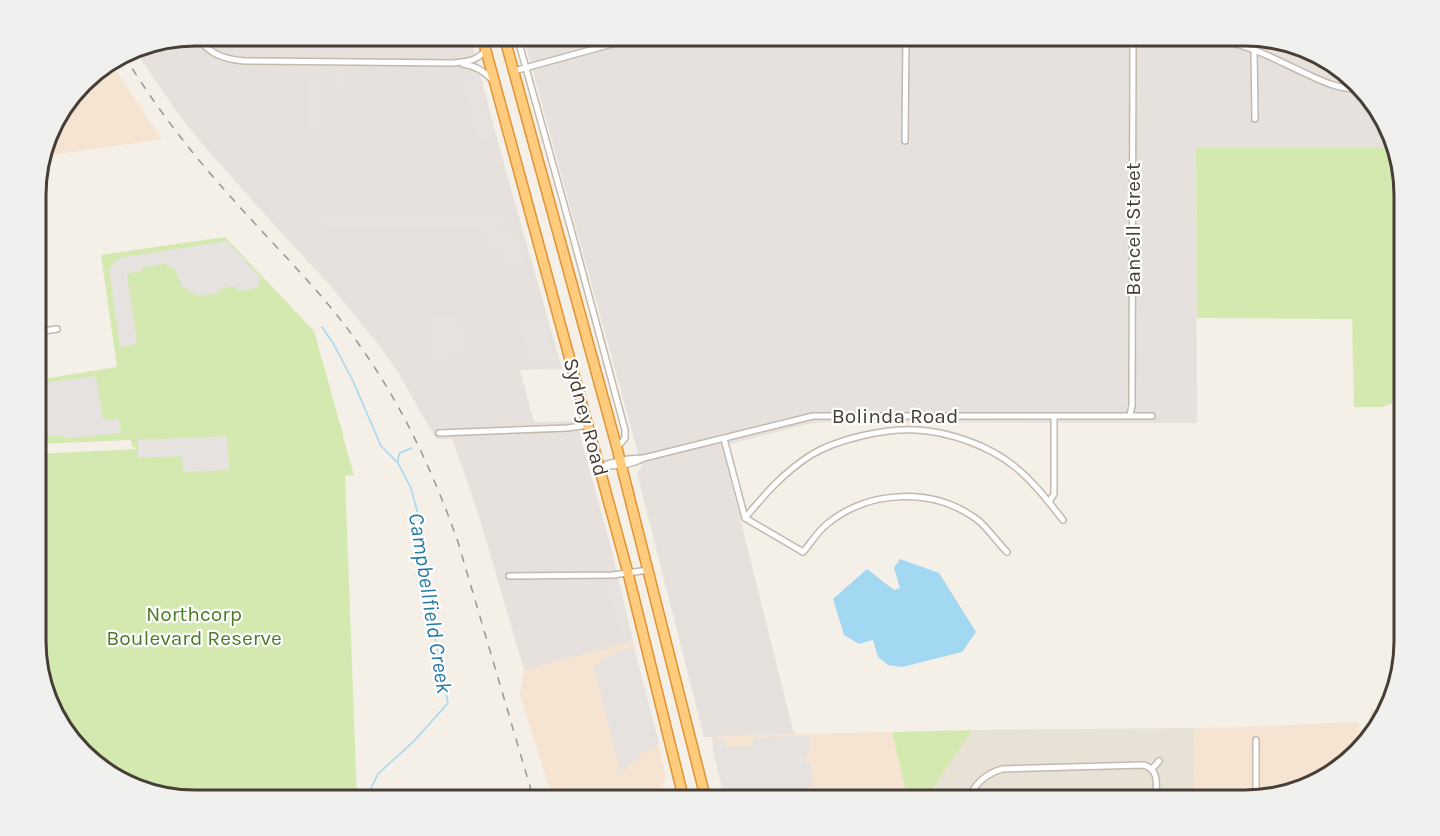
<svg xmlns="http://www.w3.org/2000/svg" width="1440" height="836" font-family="Karla,sans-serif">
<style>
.residential{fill:#e8e1d5}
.commercial{fill:#f6e4d2}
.industrial{fill:#e6e1dc}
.green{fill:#d4e9af}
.parking{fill:#e5e2df}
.water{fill:#a2d8f2}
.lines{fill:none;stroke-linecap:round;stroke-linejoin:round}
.stream{stroke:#a2d8f2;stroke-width:1.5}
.minor-casing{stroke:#c3b9ad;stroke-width:8}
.trunk-casing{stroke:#e19334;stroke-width:12}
.minor{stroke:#fff;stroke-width:5}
.trunk{stroke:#ffcc7e;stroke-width:9}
.rail{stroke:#979797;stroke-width:1.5;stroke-dasharray:8 8;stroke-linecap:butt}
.labels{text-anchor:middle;stroke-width:4.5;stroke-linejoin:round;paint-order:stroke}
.street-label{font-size:21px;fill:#473f36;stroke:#fff}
.park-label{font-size:21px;fill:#4e7b27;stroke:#fff}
.water-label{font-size:22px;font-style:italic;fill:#297ba6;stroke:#fff}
.rim{fill:none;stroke:#473f36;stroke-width:3}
</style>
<rect width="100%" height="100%" fill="#f4efe7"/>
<path class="residential" d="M1241,36h4l79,21 25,24 -10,-2 -11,-5z
M1195,728l-1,30 2,42h-271l47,-70z"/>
<path class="commercial" d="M111,63l51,76 -119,17 10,-32 37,-48z
M633,641l33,137 -6,11 3,11h-110l-33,-105 4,-25z
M1371,709h15l-3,11 -23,25 -1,-3 -4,1v7l-22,23 -78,27h-59l-2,-42 1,-30 50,-1 114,-5v8l12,-1z
M892,732l16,68h-183l-12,-50 -1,-14z"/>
<path class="industrial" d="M195,36h275l29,110 63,223 -42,1 14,52 42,-1 36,130 21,90 -109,29 -42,-144 -14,-43 -16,-44h-16l-38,-67 -17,-24 -47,-58 -57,-62 -73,-82 -27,-34 -43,-63z
M523,36h718l87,38 11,5 10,2 28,26 14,41h-195l1,275 -374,-1 -16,2 -85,22 72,288 -90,3 -67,-264 5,-6z"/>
<path class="green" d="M1196,148h195l13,36v215l-22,8h-28l-2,-88 -155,-1z
M225,237l89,94 28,100h1v6l11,38 -9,1 12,324h-162l-79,-21 -53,-49 -26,-69v-207l98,-5v-2h-3l-1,-7 -94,4v-64l80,-13 -16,-112z
M972,730l-47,70h-17l-16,-68z"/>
<path class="parking" d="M338,74l50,1v11l-50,-1z
M318,75l4,1v52h-15l1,-48z
M461,76h11v4h8v14l-9,1h13l1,14 -10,1 13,1v13l-9,1 13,1v13h-14l-1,-5h-2z
M377,211h16l1,5 113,1 -1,8 -16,3 -169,-1v-13l56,1z
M486,229l25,1 4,10 4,-1 8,27 -5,1 -12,-5h-6v-16h-18z
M227,241l35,38 -4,4 1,5 -22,3 -1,-5 -17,3 1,4 -21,3 -18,-10 -5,-16 -12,-6 -22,4v3l-15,3 10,70 -17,3 -11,-78 9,-11z
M430,317h29v15h5v22h-4l-11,4h-9l-6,2h-5z
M521,319h23l12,42 -26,1 -10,-36z
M96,376l7,44 16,-1 2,14 -54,5 -7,-3 -23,3v-54z
M227,436l2,34 -46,2 -1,-16 -44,2v-18z
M612,584h7l12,48 -11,3 -14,-47z
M633,647l1,1 25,95 -11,8 -11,4 2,4 -8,3 -6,8 -5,1 -26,-105 4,-1 6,-7 8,-3 8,-5z
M809,736v16l-3,5v6h5l2,24h-4l1,13h-85l-12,-50v-10l12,-1 1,8 27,-1v-9z"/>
<path class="water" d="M900,559l39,14 37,59 -14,20 -60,15 -14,-2 -10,-8 -5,-17 -14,4 -15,-9 -11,-36 34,-30 27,21 6,-2 -6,-20z"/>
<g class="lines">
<path class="stream" d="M322,327l11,16 20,38 28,65 17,17 13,25 12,45 1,30 12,80 12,60 -33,37 -37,34 -13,26
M398,462v-4l2,-5 12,-5"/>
<g class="minor-casing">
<path id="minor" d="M195,36c16,18 26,23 50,25l208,2c15,-2 22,-1 33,-13
M517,36l55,197 53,197v8l-8,10
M906,41h317c30,5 59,22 86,34 17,8 31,14 49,14
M1254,50l1,69
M463,64c13,2 21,7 30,17
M514,71l127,-35
M905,141l1,-105
M37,332l20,-3
M1130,416l2,-11 1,-363
M439,433l128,-5 22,-3
M724,439l21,79
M607,464l21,-5 14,-1
M600,466c16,0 29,0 44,-8l169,-42h339
M1049,502l5,-8v-78
M745,518c20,-24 39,-46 66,-63 26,-16 75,-27 106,-25 32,2 71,15 97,36 19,15 34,35 49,54
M745,518l58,34c8,-9 14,-20 24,-28 43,-35 108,-37 152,-3 10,9 19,22 28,31
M509,576l104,-1 35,-5
M1256,740v59
M1152,769l7,-8
M969,800c5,-17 17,-26 33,-31l142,-4c16,5 12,21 12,35"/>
</g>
<g class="trunk-casing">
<path id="trunk" d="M482,36l146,537 56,227
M504,36l113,412 89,352"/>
</g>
<use href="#minor" class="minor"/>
<use href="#trunk" class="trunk"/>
<path class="rail" d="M124,55c30,50 67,98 106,141 35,40 73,77 106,118 55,68 93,146 122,228l76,258"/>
</g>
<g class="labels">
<g class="street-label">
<text transform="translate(1133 229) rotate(-90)" y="7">Bancell Street</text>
<text x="895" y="423">Bolinda Road</text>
<text transform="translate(586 417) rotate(75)" y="7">Sydney Road</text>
</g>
<g class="park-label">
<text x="194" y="621">Northcorp<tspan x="194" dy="24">Boulevard Reserve</tspan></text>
</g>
<g class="water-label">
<text transform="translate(431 603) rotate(81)" y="8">Campbellfield Creek</text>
</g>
</g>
<path d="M0 0H1440V836H0ZM195 46H1245A149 149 0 0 1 1394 195V641A149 149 0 0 1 1245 790H195A149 149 0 0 1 46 641V195A149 149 0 0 1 195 46Z" fill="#f0f0ef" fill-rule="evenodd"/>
<path class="rim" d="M195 46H1245A149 149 0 0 1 1394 195V641A149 149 0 0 1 1245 790H195A149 149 0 0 1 46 641V195A149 149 0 0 1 195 46Z"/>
</svg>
